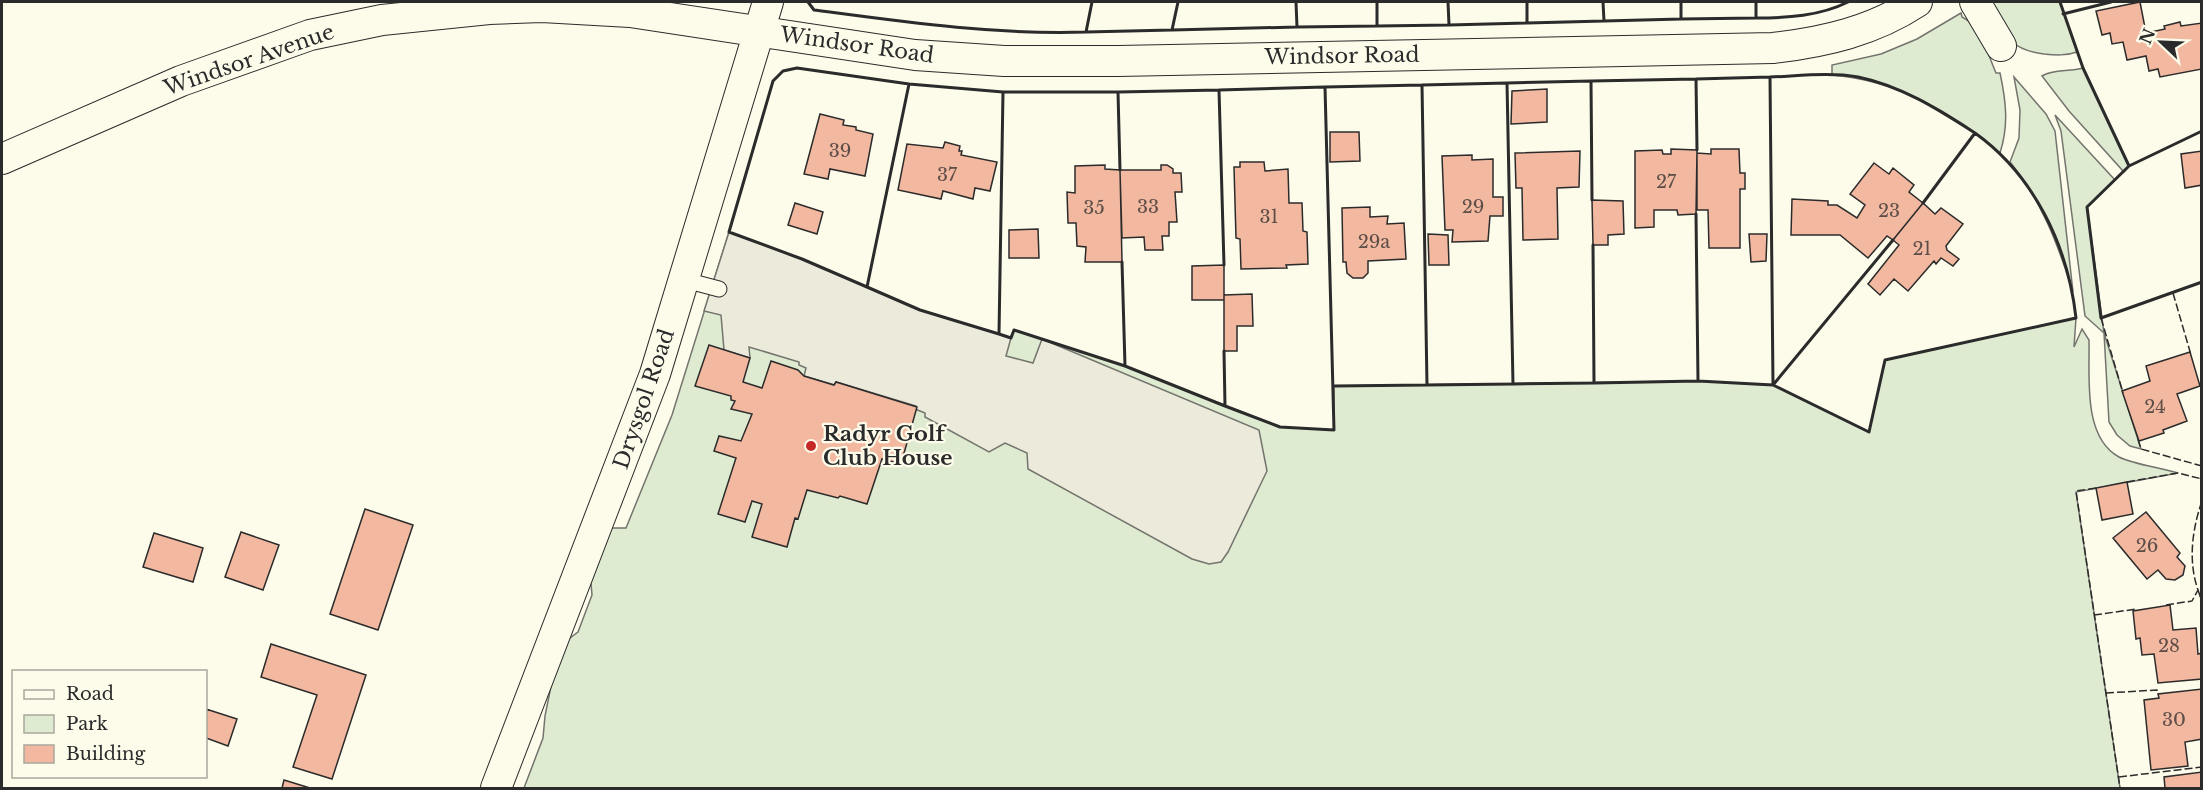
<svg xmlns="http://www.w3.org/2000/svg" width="2203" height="790" font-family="'Libre Baskerville',serif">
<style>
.green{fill:#deebd1;stroke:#74746e;stroke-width:1.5}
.parking{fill:#eceadb;stroke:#74746e;stroke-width:1.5}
.building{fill:#f2b8a0;stroke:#2b2b2b;stroke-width:1.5}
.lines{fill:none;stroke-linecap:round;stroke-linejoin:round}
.service-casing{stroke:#2b2b2b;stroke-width:17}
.minor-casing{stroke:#2b2b2b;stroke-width:32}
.service{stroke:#fdfbea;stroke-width:15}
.minor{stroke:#fdfbea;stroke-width:30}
.fence{stroke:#2b2b2b;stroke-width:1.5;stroke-dasharray:8 3;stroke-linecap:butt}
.wall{stroke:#2b2b2b;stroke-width:3}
.poi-dot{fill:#c62828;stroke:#fdfbea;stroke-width:2}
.labels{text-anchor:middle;stroke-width:4.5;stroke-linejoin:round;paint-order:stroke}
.number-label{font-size:18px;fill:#5d4e48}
.street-label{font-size:21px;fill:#2b2b2b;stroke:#fdfbea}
.poi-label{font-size:21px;font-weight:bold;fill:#2b2b2b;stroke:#fdfbea;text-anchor:start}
</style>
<rect width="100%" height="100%" fill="#fdfbea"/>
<path class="green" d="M1989,2h71l17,50c-11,4 -22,3 -33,2 -39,-5 -38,-22 -55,-52z
M1961,13l1,4c19,9 26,38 34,56h4c6,28 9,52 0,80 -47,-41 -105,-73 -168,-78v-10l49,-11 36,-15z
M2083,68l46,98 -5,6 -55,-61 -27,-35c11,-7 27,-4 41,-8z
M2014,77l32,37 9,17 18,161c-15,-47 -31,-91 -63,-130l9,-24 1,-28z
M2055,115l60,65 -28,27 17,126 37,116 -11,-3 -13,-11 -8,-13 -5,-89 -19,-17 -24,-185z
M729,232l73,27 118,51 90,28 4,-8 111,36 155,61 54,3v-44l364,-5 75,4 96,47 16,-72 191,-42 -2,29 8,-18 7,11c1,35 -7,97 30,117 13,7 43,11 59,16l-102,19 44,296h-1596l19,-50 2,-22 14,-70 19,-14 14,-37 -2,-23 17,-44h19l46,-113z"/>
<path class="parking" d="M729,232l73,27 118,51 91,28 -5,18 27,7 9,-24 217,91 8,41 -39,81 -7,10 -12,2 -17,-5 -164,-90 -1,-16 -22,-10 -16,9 -64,-35v-4l-10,-4 1,-3 -80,-24 -2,3 -30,-9 2,-8 -7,-3v-3l-50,-15 1,11 -26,-8 -3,-35 -17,-4z"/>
<path class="building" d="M2140,2l6,31 19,-4 -1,-3 16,-4 1,4 21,-3v46l-42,8 -2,-8 -9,2 -3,-15 -19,4 -4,-18 -11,2 -2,-11 -8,2 -6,-24z
M1547,89v33l-36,2 1,-33z
M820,114l24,6 -1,5 13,2v3l17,4 -8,42 -35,-7 -2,10 -24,-5z
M1330,132h29l1,29 -30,1z
M945,142l15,4 -1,5h3l-1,4 36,7 -7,29 -15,-3 -2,11 -30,-8 -2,8 -43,-9 9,-46 36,4z
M1671,149l26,1 -1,64 -18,1 -1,-5h-23v17l-19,1v-77l27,-1 1,4h8z
M1711,149h28l1,24h5v16h-5v59h-31l-1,-38h-11v-57l14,1z
M1580,151l-1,36 -22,1 1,51 -35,1 -1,-52h-6l-1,-35z
M2202,151v34l-17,3 -4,-34z
M1472,155v5l21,-1v38h10v19h-13l-2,25 -36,1 1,-12h-8l-3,-74z
M1240,162h24l1,9 23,-2 1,34h13l1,28 4,1 1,32 -22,1 1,3 -46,1 -1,-30 -4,-1 -2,-71h6z
M1874,163l15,11 4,-6 21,17 -5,7 14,11 -30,37 -6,-4 -19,22 -28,-23h-49l1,-36 36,2v4h9l20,13 8,-13 -15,-11z
M1105,165v4l15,1 2,92h-37l1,-15 -9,-1 -1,-23h-8l-1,-31 8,1v-27z
M1161,165h6l6,4v4h8l1,19h-7l2,30h-8v14h-7l1,14h-18l-1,-13 -22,1 -2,-68h41z
M1592,200l31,1 1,33 -16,1v10h-15z
M795,203l28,9 -6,22 -29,-9z
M1923,203l12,11 6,-6 22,16 -17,22 1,4 12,9 -6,7 -12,-8 -5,6 -2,-3 -26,30 -14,-12 -14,16 -12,-11 31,-39 -6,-5z
M1370,207v10l18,-1 -1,8 17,-1 2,36 -38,2v12l-5,5h-10l-6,-5 -1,-11h-3l-1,-54z
M1038,229l1,29h-30v-28z
M1428,234l20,1 1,30h-20z
M1749,234h18l-1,27 -15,1z
M1224,265v35h-32v-34z
M1252,294l1,32h-16v25h-13v-56z
M709,345l41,13 -7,24 19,6 9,-27 27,9 6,6 30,9 2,-3 81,25 -16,57 -19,-5 -15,45 -27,-8 -2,2 -31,-8 -9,29 -3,-1 -8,29 -35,-10 10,-33 -10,-3 -7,21 -27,-8 18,-56 -22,-7 5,-15 22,5 11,-27 -21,-5 4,-8 -4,-1v-4l-36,-10z
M2190,352l10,34 -23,8 10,27 -24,9 1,3 -25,8 -17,-50 28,-10 -4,-15z
M2127,482l6,32 -31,6 -6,-32z
M365,509l48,16 -35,105 -48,-16z
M2146,512l34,41 -3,4 8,9 -2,9 -8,5 -9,-1 -8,-9 -11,9 -34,-41z
M241,532l38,13 -16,45 -38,-13z
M154,533l49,15 -10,34 -50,-15z
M2170,605l3,25 23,-2 2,26 4,-1v26l-44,4 -4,-29 -12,1 -2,-17 -4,1 -3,-28z
M271,644l95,31 -34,104 -39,-12 24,-72 -56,-18z
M2202,689v50l-17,3 3,24 -37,4 -7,-70 15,-2 -1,-4z
M206,709l31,10 -9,27 -22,-8z
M2202,772v16h-37l-1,-11z
M284,780l26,8h-28z"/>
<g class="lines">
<g class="service-casing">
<path id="service" d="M685,280l34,9"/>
</g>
<g class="minor-casing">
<path id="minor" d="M1975,2l26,44
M2,159l179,-78 129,-46 72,-15 107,-11 53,-2 88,5 285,43 89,6h114l655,-13c52,-6 100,-17 144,-46
M496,788l159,-414 113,-372"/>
</g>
<use href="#service" class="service"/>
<use href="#minor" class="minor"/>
<path class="fence" d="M2173,293l18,62
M2101,318l22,75
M2138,439l3,10 61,17
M2127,482l51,-9 24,6
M2096,488l-20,3 44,297
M2198,590l4,12
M2166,605l26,-4 6,-11c-10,-29 -6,-60 4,-89
M2094,615l43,-6
M2106,693l51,-3 1,4
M2119,777l83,-10"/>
<path class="wall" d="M808,2l6,8c90,12 181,25 272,22l6,-30
M1756,2v16c31,0 64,-2 92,-16
M2060,2l23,66 46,98 73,-35
M2063,14l48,-12
M1681,19l75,-1
M1604,21l77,-2v-17
M1527,23l77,-2 -1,-19
M1449,25l78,-2v-21
M1377,26l72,-1 -1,-23
M1297,27l80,-1v-24
M1172,30l125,-3 -1,-25
M1086,32l86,-2 6,-28
M1770,77c28,-1 60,-5 88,0 44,9 81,33 117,56l-52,70
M1696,79l74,-2 3,308 -75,-4
M1591,81l105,-2 1,71
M1507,83l84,-2 1,119
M1422,85l85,-2 6,301 -86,1
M1325,87l97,-2 5,300 -93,1
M1219,90l106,-3 9,343 -54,-3 -55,-21
M1003,92l-94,-8 -42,203 53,23 79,24 4,-242h115
M2129,166l-42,41 14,111 101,-36
M1120,170l-2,-78 101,-2 5,175
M1893,240l-120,145 96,47 16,-72 191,-42c-8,-71 -41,-142 -101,-185
M867,287l-65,-28 -73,-27 44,-151 10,-10 14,-3 112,16
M999,334l12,4 3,-8 111,36 -3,-104
M1125,366l100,40 -1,-55
M1594,383l104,-2 -2,-167
M1513,384l81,-1 -1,-138"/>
</g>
<circle class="poi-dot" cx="811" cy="446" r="6"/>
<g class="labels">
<g class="number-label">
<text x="840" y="157">39</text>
<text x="947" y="181">37</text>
<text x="1666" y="188">27</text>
<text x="1148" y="213">33</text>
<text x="1473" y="213">29</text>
<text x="1094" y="214">35</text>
<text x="1889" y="217">23</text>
<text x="1269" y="223">31</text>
<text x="1374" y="248">29a</text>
<text x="1922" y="255">21</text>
<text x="2155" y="413">24</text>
<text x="2147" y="552">26</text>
<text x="2169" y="652">28</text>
<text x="2174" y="726">30</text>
</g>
<g class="street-label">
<text transform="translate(857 45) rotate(8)" y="7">Windsor Road</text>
<text transform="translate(1342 56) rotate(-1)" y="7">Windsor Road</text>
<text transform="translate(249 60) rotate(-19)" y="7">Windsor Avenue</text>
<text transform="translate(644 399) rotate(-71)" y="7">Drysgol Road</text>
</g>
<g class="poi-label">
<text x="823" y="441">Radyr Golf<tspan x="823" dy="24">Club House</tspan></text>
</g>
</g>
<rect width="2203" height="790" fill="none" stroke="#2b2b2b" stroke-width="6"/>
<rect x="12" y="670" width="195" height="108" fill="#fdfbea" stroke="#a9a89e" stroke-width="1.5"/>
<rect x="24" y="690" width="30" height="9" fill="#fdfbea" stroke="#a9a89e" stroke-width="1.5"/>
<text x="66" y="700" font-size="18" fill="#2b2b2b">Road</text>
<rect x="24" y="715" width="30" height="18" fill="#deebd1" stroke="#a9a89e" stroke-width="1.5"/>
<text x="66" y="730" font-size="18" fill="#2b2b2b">Park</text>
<rect x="24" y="745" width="30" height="18" fill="#f2b8a0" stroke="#a9a89e" stroke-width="1.5"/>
<text x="66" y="760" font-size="18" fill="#2b2b2b">Building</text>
<g transform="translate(2161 42) rotate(293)" stroke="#fdfbea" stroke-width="4.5" paint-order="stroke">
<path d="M0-4.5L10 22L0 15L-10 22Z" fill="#2b2b2b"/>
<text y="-9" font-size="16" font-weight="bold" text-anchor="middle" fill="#2b2b2b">N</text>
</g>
</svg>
